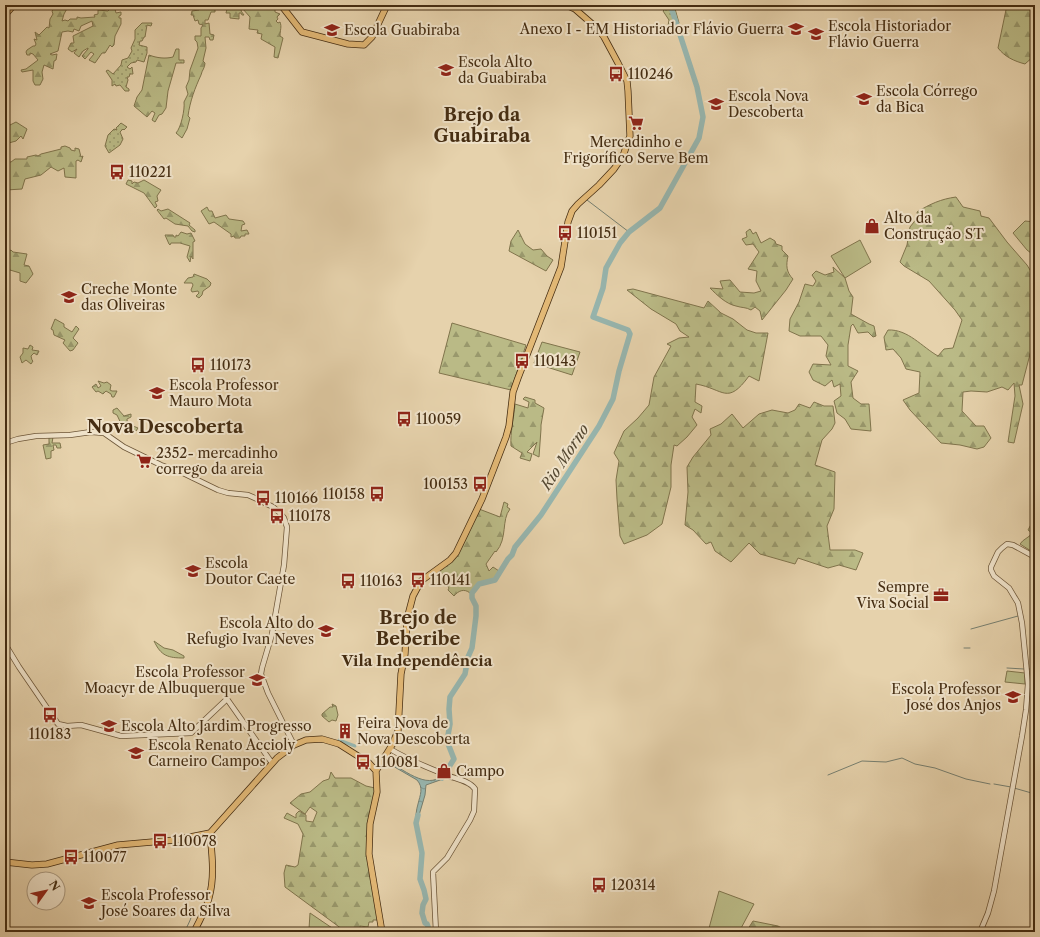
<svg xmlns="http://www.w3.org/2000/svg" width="1040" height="937" font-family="'Libre Caslon Text',serif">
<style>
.grass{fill:url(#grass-dots);stroke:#80744c}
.forest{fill:url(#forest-firs);stroke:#80744c}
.park{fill:#baba86;stroke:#80744c}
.water{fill:url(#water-ripples);stroke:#767f70}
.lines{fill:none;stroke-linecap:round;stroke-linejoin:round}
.stream{stroke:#767f70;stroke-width:1}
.canal{stroke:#97b6af;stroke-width:3}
.river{stroke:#97b6af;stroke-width:5.5}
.minor-casing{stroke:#6d5638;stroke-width:6}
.major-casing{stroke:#452d12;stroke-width:7}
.minor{stroke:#efe2c9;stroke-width:4.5}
.major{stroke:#e3b976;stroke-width:5.5}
.labels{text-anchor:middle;stroke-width:4;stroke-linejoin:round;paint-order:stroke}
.poi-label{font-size:14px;fill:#452d12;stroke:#efe2c9;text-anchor:start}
.water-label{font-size:15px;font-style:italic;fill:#554831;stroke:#efe2c9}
.neighbourhood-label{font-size:15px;font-weight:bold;fill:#452d12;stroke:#efe2c9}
.district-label{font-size:18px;font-weight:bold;fill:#452d12;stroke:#efe2c9}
</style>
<defs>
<pattern id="grass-dots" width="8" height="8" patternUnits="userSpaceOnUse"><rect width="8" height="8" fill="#baba86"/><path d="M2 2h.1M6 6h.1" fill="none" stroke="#99986c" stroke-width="1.8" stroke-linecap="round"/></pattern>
<pattern id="forest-firs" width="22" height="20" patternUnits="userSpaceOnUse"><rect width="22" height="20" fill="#baba86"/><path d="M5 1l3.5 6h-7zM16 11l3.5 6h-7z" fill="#99986c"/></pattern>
<pattern id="water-ripples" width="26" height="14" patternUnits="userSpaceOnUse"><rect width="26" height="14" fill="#97b6af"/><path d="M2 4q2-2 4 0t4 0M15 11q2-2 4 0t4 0" fill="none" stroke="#7d948d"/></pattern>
</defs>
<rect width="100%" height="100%" fill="#e6d2ac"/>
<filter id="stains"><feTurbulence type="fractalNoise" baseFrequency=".005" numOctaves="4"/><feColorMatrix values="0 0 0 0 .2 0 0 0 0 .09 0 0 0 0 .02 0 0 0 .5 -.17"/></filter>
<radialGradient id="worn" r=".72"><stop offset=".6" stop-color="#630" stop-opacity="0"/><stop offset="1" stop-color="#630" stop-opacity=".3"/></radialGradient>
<path class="grass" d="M661,5h13l5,18 -18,11 7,-8 1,-6 -6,-9 1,-1z
M142,23h10l-1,3 -4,-1 -2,12h-1l-2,4h-2l-1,4 8,2v6l-3,9 -7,-2 -1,2 -5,1 -4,4 3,2 2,-2 1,7h-3l-1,3h-2l1,3 -2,7 3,2v2h-4l-5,-6 -4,1 -1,-2 -3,2v-6l-6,-9 2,-1 5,4 8,-9 1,-5 6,-2 4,-7 -1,-3 4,-9v-9z
M121,123l6,4 -3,3 -1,-1 -3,3 3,7 -3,6 -11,8 -4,-7 3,-11 6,-6 3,1 -1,-2z"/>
<path class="forest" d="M57,5h12l-5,9 -2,7 3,-1 3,1 2,-2h7v-2l4,1 14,-1 -1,-2 4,-1v-4l10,1 6,-6 2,8 5,-1v3l-2,1v2h2v6l-6,12 -1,9 -2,2 -2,-2 -5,8h-3l-7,10 -6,-3 5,-6 -3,-2 -6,7 -3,-3 6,-7v-1l-5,3 -4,6 -5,-4 3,-4 -5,3 -4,-3 3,-6h3l-1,-7 20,-10 -1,-5 -11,5 -2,5 -5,-2 -1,3 -5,-1 -6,1 -4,19 -8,3 2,1 5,-1 -1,6 -2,1 -1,8 -9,-4 -2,7 1,7 -3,6h-5l-2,-4v-11l-11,2 -1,-2 5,-1 12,-9 -5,-6 -3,-1v2h-3l-1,-3 1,-2 6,-4h2l1,-2 -2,-5 3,1 -2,-8 4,3 8,-8 2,1 1,-9 3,-5 -1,-3z
M200,5h15v7h-4l-3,8h-3v4l4,-1 1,11 4,1 -1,5h-3l-1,-3h-4l1,11 -3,13 2,2c0,5 -3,7 -4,12 -6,13 -11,26 -13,41l2,2 -3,11 -5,9 -6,-5c5,-5 9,-24 8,-31l4,-8 -2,-7 3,-7 1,-10 8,-22 -1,-6 -2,-2v-4h6v-8l2,-3 -4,-1 -1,-4 -3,1 -2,-6h-2l1,-4 7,-1z
M230,5h6l6,3 1,-3h21l3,1 8,-1v7l5,2 -3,3 1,2 -2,2 2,2 2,-1c2,5 0,8 0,14l3,2 -5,20 -4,-1 1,-10 -14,-8 1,-5 -5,-1 1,-3 -9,-1 1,-12 -8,-9 -1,3 3,4h-2l-1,-2h-2v6l-9,-1v-5h-4l1,-4 3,-1z
M1007,5h28v50l-10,9c-11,-3 -20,-7 -27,-16z
M176,49h3v11h5v3h-8l-8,28 -2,17 -4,6 -3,1 -4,7 -3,-2 3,-7 -3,-2 -5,6 -13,-11 3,-9 5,-7 7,-35c8,3 16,4 24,2z
M16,122l11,7 -4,10 -2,-3 -5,5 -11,3v-15h3v-3z
M65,146l5,2 1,2 4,1v-3l4,1 2,8 2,-1 -2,6 -3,-2 -2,1v17l-11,-1 -1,-9 -6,3 -7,-4 -10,8 -16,4 -3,10 -16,1 -1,-5v-23h6l4,-3h12v-2l9,-2 2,1 3,-2 20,-5v-2z
M128,180l4,1v3l2,-2 4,1 6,-3 17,10 -4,6 1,5 -3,1 2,4 -2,2 -11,-15 -18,-9z
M956,197l7,10 17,4 1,5 8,2 18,24 20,23 8,13v57l-13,50h-3l4,19 -9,39 -6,-1 7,-46 -1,-13 -6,7 -6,-3 -15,5 -16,-1 -8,1 -1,19 14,15h8l7,12 -7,9 -7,2 -17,-4 -19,-2 -31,-33 -7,-10 16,-7 1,-21 -14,-3 -5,-11 -8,-9 -7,1 -2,-13 4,-7c20,-1 34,17 50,26l6,-7 9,-1 9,-28 -7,-10 -26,-29 -25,-15 -4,-4 7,-17 3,-18 8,-10 -1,-5c13,-8 24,-13 39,-15z
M207,207l2,4h3l3,7 11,-3 3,4 14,2 2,3 -3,1 -1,6 6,-1 2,4h-4v2h-4l-1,2h-5l-1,-2 -3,1v-3l-17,-12 -5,2 -8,-13z
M158,209l3,2 7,-2 22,14 -1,2 6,5v2l-3,-1 -4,-5 -13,-2 -9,-6 -2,1 -7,-9z
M1025,221l10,1v34l-8,-6 -14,-17z
M750,229l3,5 3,-2 5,11 9,-5 5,3 1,3 6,2v4l6,6c-2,9 -2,16 5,23l-7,11 -24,30 -2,-9 -5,-4 -4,3c-5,-3 -9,-2 -15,-4 -10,-2 -19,-11 -26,-18l13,1 -3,-8 10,-1 10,12 14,1 7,-2 -5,-10 1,-10 -9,-2 11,-17 -6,-8 -7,1 -4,-6 5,-2 -1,-5z
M518,230l7,14 8,6 8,-1 6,7 6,4 -7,11 -37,-20 2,-10z
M181,232l6,2 4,-1 4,8 -2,1v17l-2,-3 -1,6 -3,-5 3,-11 -10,-3h-9l-1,2 -1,-1 -4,-9h8l1,2h2v-2l2,1z
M11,250l2,2 14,2 -3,11 5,1 4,8 -7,9 -6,-2v-8l-10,-3 -5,-4v-13z
M833,267l12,11 4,13 4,6 -2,17 18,10 5,2 2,10 -3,1 -5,-5 -10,1 -5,-9 -2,2 -3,19v21l10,5 -7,11 2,16 8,6h8l2,27 -20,-2 -6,-10 -8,-6 -3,-12 7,-5 -1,-12 -6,3 -2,-7 -7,6 -12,-6 -4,-8 4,-8 18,1 -5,-9 2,-11 -7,-9h-21l-11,-5 1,-12 9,-17 6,-18 8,2 3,-5 -4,-6 4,-4 9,4 9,-3z
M194,274l13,5 4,4 -1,3 -7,5 -1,4 -3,3 -3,-2 3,-3 -1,-2 -6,1 -1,-2 2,-5 -1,-2h-8l4,-5 5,-1z
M633,289l71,19 4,-7 13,12 12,6 14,11 9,3h12l-9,48 -10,-5c-22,30 -25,13 -53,8l-1,18 7,4 -1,7 -6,-4 -3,8 5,8 -10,12 -10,9 -3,-1 -3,20v22l-9,37 -15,11 -23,9 -4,-8 -3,-37 -1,-19 3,-19 -5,-8 10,-22 14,-13 11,-13 5,-28 17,-31 -4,-2 12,-6 10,-1 -9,-6 -4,-7 -25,-15 -24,-19z
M55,319l9,5v3l8,5 4,-6 3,3 -6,9 5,5 -5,7 -3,1 -7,-8 2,-3 -11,-5 -1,-5 -2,-1z
M452,323l74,22 -15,45 -72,-17z
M30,345l3,2 -1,3 7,1 -2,4 -3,-2 -3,3 1,4 1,1 -2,3 -5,-4 -4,3 -2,-6 3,-4v-5l5,1z
M98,381l6,2 3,-1 4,3 -1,5 2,1h5l-3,6h-2l-1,-3 -5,-3 -3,3 -5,-3 -2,1 -4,-5 4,-3 2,4 3,-2z
M525,397l10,3v3l9,5 -3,17v4l-2,28 -6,-3 4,-12 -10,10 5,2 -2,7 -10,-3 2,-5 -11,-7c-1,-14 3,-28 4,-42l13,4 1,-6 -6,-3z
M814,402l10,4h9l2,17 -3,6 -10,11 -7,25 20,7 -1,37 -7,17 3,24h25l8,3 -7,17 -17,-5 -11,3 -30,-10 -3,6 -35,-10 -11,-11 -18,19 -16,-11 -4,-9 -5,2 -13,-14 -8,-5 3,-33 -1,-25 6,-10 18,-22 -1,-6 11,-5 11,-10 11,14 16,-14 13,-4 16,3 7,-3 4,-6 11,4z
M117,408l7,8 7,-2v3l-4,2v2l3,1 3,4 5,2 -2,3 -3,-3 -3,-1 -3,-2 -1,4 -2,1 -7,-15 -4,-2v-3z
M49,437h4l-1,6h8l1,5h-4l-1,-3h-3l1,5 -3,1v7l-5,1 -3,-14 6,-1z
M504,502l4,2 -1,3 3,2c-9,11 -2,29 -14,43l-1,-1 -9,13 3,7 4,-4 6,4 -5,8 -14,4 -10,10c-6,-5 -12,-2 -16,3l-6,-6 1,-2 -4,-6 2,-2 -8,-10 14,-10 26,-51 21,8z
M1035,517v28l-4,6 -11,-7c3,-5 9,-6 12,-11l-4,-3z
M332,704l4,2 2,9 -2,6 -4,-1 -3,2 -7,-6v-2l8,-7h3z
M331,772l4,6h16l15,8 9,2 -7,61 11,71h-6v2h-4l-1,5 -8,-1 1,6h-15l-61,-45 -1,-14 2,-8 9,2 3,-2 5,-31 -5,-10 -14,-6 3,-5 9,5v-4l3,-3 7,4v6l7,1 4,-10 -7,-5 -5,7 -15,-11 11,-9 9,-2 13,-11 6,-2z
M753,921l25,5 11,6h-43z"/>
<path class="park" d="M860,240l11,22 -26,16 -14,-22z
M542,342l38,10 -8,23 -38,-12z
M154,641l10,7 9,2 11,6v2c-16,0 -23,-2 -30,-17z
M1007,671l18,2v11l-20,-2z
M719,891l35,13 -15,28h-31z
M310,913l28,19h-23l-6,-3z"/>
<path class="water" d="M386,760c15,8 42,31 56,15l3,2 -2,2 -17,6 -1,10 -8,27 -2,1c1,-6 1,-13 3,-19 2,-9 6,-16 -1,-24l-31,-18z"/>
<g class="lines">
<path class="stream" d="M587,200l42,32
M971,629l47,-13
M964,648h6
M1007,668l17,1
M1028,669h7
M828,775l34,-14 24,1 16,-4 13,6 20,4 31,11 24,5
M994,784l17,3
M1014,788l21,6
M185,932c2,-8 10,-16 6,-25"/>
<path class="canal" d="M339,740l16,6"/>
<path class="river" d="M442,778l12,-19 -7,-18 3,-17 -1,-15 1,-12 15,-23 3,-17 4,-9 4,-32v-10l-4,-8v-5l7,-9 16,-4 13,-21 4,-4 3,-8 26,-32 58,-89 14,-27 6,-28 11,-37 -2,-4 -35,-13 10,-29 3,-20 14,-25 9,-11 31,-24 39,-70 4,-21 -6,-30 -26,-80 -2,-2
M418,815l-2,8 6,30 -2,26 4,11 2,9 -3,6 -1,8 3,10 2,1 3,8"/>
<g class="minor-casing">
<path id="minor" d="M5,443l13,-4 18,-3 34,-1 21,-3 13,1 20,14 37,18 22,8 35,17 10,3 20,2 9,4 16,8 6,5 5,6 3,9 -3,38 -12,69 -10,34 -1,6 7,19 26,52
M5,644l14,23 39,57 9,2 14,-1 40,11 70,-3 36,-34 45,64
M390,749c17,10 36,18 54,25 10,5 25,6 31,15l-1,22 -4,9 -23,38 -14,14 3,60
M980,932l8,-19 6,-22 28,-155 4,-26 2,-26 -6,-61 -4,-20 -9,-15 -15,-12 -3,-6v-3l7,-15 4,-4 5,-4 6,1 22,12"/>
</g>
<g class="major-casing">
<path id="major" d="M281,5l21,27 46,12 16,1 8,-8 15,-32
M5,15l9,-10
M5,862l27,3 15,-1 71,-19 57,-5 35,-7 67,-75 17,-13 12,-5 16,-1 17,5 30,19 7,8
M194,932c5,-11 12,-22 15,-34 6,-22 3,-43 1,-65
M382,932l-13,-78 1,-30 7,-32 -1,-21 16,-26 6,-14 3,-57 4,-20 2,-35 6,-23 8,-15 29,-21 6,-7 26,-54 24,-62 3,-11 4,-34 5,-14 43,-111 7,-45 4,-11 6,-7 21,-19 15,-16 9,-13 7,-20 -2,-45 -1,-10 -9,-18 -14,-26 -6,-8 -23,-20 -9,-4"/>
</g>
<use href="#minor" class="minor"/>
<use href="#major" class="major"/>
</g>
<defs>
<g id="school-bare" transform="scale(1.2)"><path d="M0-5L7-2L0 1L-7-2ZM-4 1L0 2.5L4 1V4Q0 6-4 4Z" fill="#8f2418" stroke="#efe2c9" stroke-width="2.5" paint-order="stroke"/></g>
<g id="bus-bare" transform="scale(1.2)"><path d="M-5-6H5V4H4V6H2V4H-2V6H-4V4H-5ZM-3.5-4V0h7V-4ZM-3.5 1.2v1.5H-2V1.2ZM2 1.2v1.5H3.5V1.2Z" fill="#8f2418" stroke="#efe2c9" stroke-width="2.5" paint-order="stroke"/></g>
<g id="supermarket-bare" transform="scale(1.2)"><path d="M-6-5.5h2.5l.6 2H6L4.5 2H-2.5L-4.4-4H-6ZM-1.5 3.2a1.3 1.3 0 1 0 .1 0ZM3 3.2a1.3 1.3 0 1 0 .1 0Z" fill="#8f2418" stroke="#efe2c9" stroke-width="2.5" paint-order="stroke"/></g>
<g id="shop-bare" transform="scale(1.2)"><path d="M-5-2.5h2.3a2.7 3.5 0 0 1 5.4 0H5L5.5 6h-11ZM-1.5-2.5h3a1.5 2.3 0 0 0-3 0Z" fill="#8f2418" stroke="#efe2c9" stroke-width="2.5" paint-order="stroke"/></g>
<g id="office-bare" transform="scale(1.2)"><path d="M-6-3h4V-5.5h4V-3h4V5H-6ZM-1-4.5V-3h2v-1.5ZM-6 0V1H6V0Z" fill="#8f2418" stroke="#efe2c9" stroke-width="2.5" paint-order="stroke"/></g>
<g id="building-bare" transform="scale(1.2)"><path d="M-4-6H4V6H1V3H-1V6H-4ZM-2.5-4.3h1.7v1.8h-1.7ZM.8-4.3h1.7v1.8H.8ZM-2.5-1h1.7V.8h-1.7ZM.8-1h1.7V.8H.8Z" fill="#8f2418" stroke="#efe2c9" stroke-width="2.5" paint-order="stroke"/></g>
</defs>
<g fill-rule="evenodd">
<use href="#school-bare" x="796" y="29"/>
<use href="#school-bare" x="332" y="30"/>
<use href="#school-bare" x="816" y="34"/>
<use href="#school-bare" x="446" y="70"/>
<use href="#bus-bare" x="616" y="74"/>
<use href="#school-bare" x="864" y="99"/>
<use href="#school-bare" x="716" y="104"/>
<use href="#supermarket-bare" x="636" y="123"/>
<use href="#bus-bare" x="117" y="172"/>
<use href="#shop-bare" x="872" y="226"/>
<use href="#bus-bare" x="565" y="233"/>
<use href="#school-bare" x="69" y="297"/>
<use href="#bus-bare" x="522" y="361"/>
<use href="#bus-bare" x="198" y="365"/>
<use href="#school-bare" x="157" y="393"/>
<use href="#bus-bare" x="404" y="419"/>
<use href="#supermarket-bare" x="144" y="461"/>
<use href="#bus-bare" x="480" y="484"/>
<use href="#bus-bare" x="377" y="494"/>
<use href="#bus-bare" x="263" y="498"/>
<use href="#bus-bare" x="277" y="516"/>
<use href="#school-bare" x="193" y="571"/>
<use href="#bus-bare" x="418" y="580"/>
<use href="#bus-bare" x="348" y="581"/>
<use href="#office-bare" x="941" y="595"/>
<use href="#school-bare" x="326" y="631"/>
<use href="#school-bare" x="257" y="680"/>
<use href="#school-bare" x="1013" y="697"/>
<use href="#bus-bare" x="50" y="715"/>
<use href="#school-bare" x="109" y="726"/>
<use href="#building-bare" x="345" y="731"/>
<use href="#school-bare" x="136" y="753"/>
<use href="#bus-bare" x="363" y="762"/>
<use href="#shop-bare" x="444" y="771"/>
<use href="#bus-bare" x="160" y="841"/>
<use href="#bus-bare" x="71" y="857"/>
<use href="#bus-bare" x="599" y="885"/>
<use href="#school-bare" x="89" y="903"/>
</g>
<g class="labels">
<g class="poi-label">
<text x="828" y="31">Escola Historiador<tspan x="828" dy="16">Flávio Guerra</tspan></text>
<text x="784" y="34" text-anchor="end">Anexo I - EM Historiador Flávio Guerra</text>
<text x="344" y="35">Escola Guabiraba</text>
<text x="458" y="67">Escola Alto<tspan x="458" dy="16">da Guabiraba</tspan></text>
<text x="628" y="79">110246</text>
<text x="876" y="96">Escola Córrego<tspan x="876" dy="16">da Bica</tspan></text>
<text x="728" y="101">Escola Nova<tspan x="728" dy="16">Descoberta</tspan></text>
<text x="636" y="147" text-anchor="middle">Mercadinho e<tspan x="636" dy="16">Frigorífico Serve Bem</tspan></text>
<text x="129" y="177">110221</text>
<text x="884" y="223">Alto da<tspan x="884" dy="16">Construção ST</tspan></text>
<text x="577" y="238">110151</text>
<text x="81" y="294">Creche Monte<tspan x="81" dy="16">das Oliveiras</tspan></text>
<text x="534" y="366">110143</text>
<text x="210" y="370">110173</text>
<text x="169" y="390">Escola Professor<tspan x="169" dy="16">Mauro Mota</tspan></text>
<text x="416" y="424">110059</text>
<text x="156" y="458">2352- mercadinho<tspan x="156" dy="16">corrego da areia</tspan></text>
<text x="468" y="489" text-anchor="end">100153</text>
<text x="365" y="499" text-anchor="end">110158</text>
<text x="275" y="503">110166</text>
<text x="289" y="521">110178</text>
<text x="205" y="568">Escola<tspan x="205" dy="16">Doutor Caete</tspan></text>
<text x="430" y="585">110141</text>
<text x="360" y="586">110163</text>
<text x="929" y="592" text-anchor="end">Sempre<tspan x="929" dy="16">Viva Social</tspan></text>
<text x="314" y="628" text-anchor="end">Escola Alto do<tspan x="314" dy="16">Refugio Ivan Neves</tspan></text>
<text x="245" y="677" text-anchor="end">Escola Professor<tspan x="245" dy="16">Moacyr de Albuquerque</tspan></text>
<text x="1001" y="694" text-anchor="end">Escola Professor<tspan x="1001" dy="16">José dos Anjos</tspan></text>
<text x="357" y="728">Feira Nova de<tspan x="357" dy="16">Nova Descoberta</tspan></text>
<text x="121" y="731">Escola Alto Jardim Progresso</text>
<text x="50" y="739" text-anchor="middle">110183</text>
<text x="148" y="750">Escola Renato Accioly<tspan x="148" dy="16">Carneiro Campos</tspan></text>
<text x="375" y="767">110081</text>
<text x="456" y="776">Campo</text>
<text x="172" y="846">110078</text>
<text x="83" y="862">110077</text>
<text x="611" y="890">120314</text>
<text x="101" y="900">Escola Professor<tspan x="101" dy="16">José Soares da Silva</tspan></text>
</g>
<g class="water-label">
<text transform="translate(565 457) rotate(-57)" y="5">Rio Morno</text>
</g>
<g class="neighbourhood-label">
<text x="417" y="666">Vila Independência</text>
</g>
<g class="district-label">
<text x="482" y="121">Brejo da<tspan x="482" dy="21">Guabiraba</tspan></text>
<text x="165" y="433">Nova Descoberta</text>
<text x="418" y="624">Brejo de<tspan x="418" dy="21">Beberibe</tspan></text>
</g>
</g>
<rect width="1040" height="937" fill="none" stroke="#e6d2ac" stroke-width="20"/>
<rect x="6" y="6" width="1028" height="925" fill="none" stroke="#452d12" stroke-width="2"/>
<rect x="10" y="10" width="1020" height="917" fill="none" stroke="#452d12"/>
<g transform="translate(46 891) rotate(57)"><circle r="19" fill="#efe2c9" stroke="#ab9a80"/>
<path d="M0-3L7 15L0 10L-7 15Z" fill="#8f2418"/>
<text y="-6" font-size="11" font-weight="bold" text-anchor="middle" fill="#452d12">N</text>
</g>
<rect width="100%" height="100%" filter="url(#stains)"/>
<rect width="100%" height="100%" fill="url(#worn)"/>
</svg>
